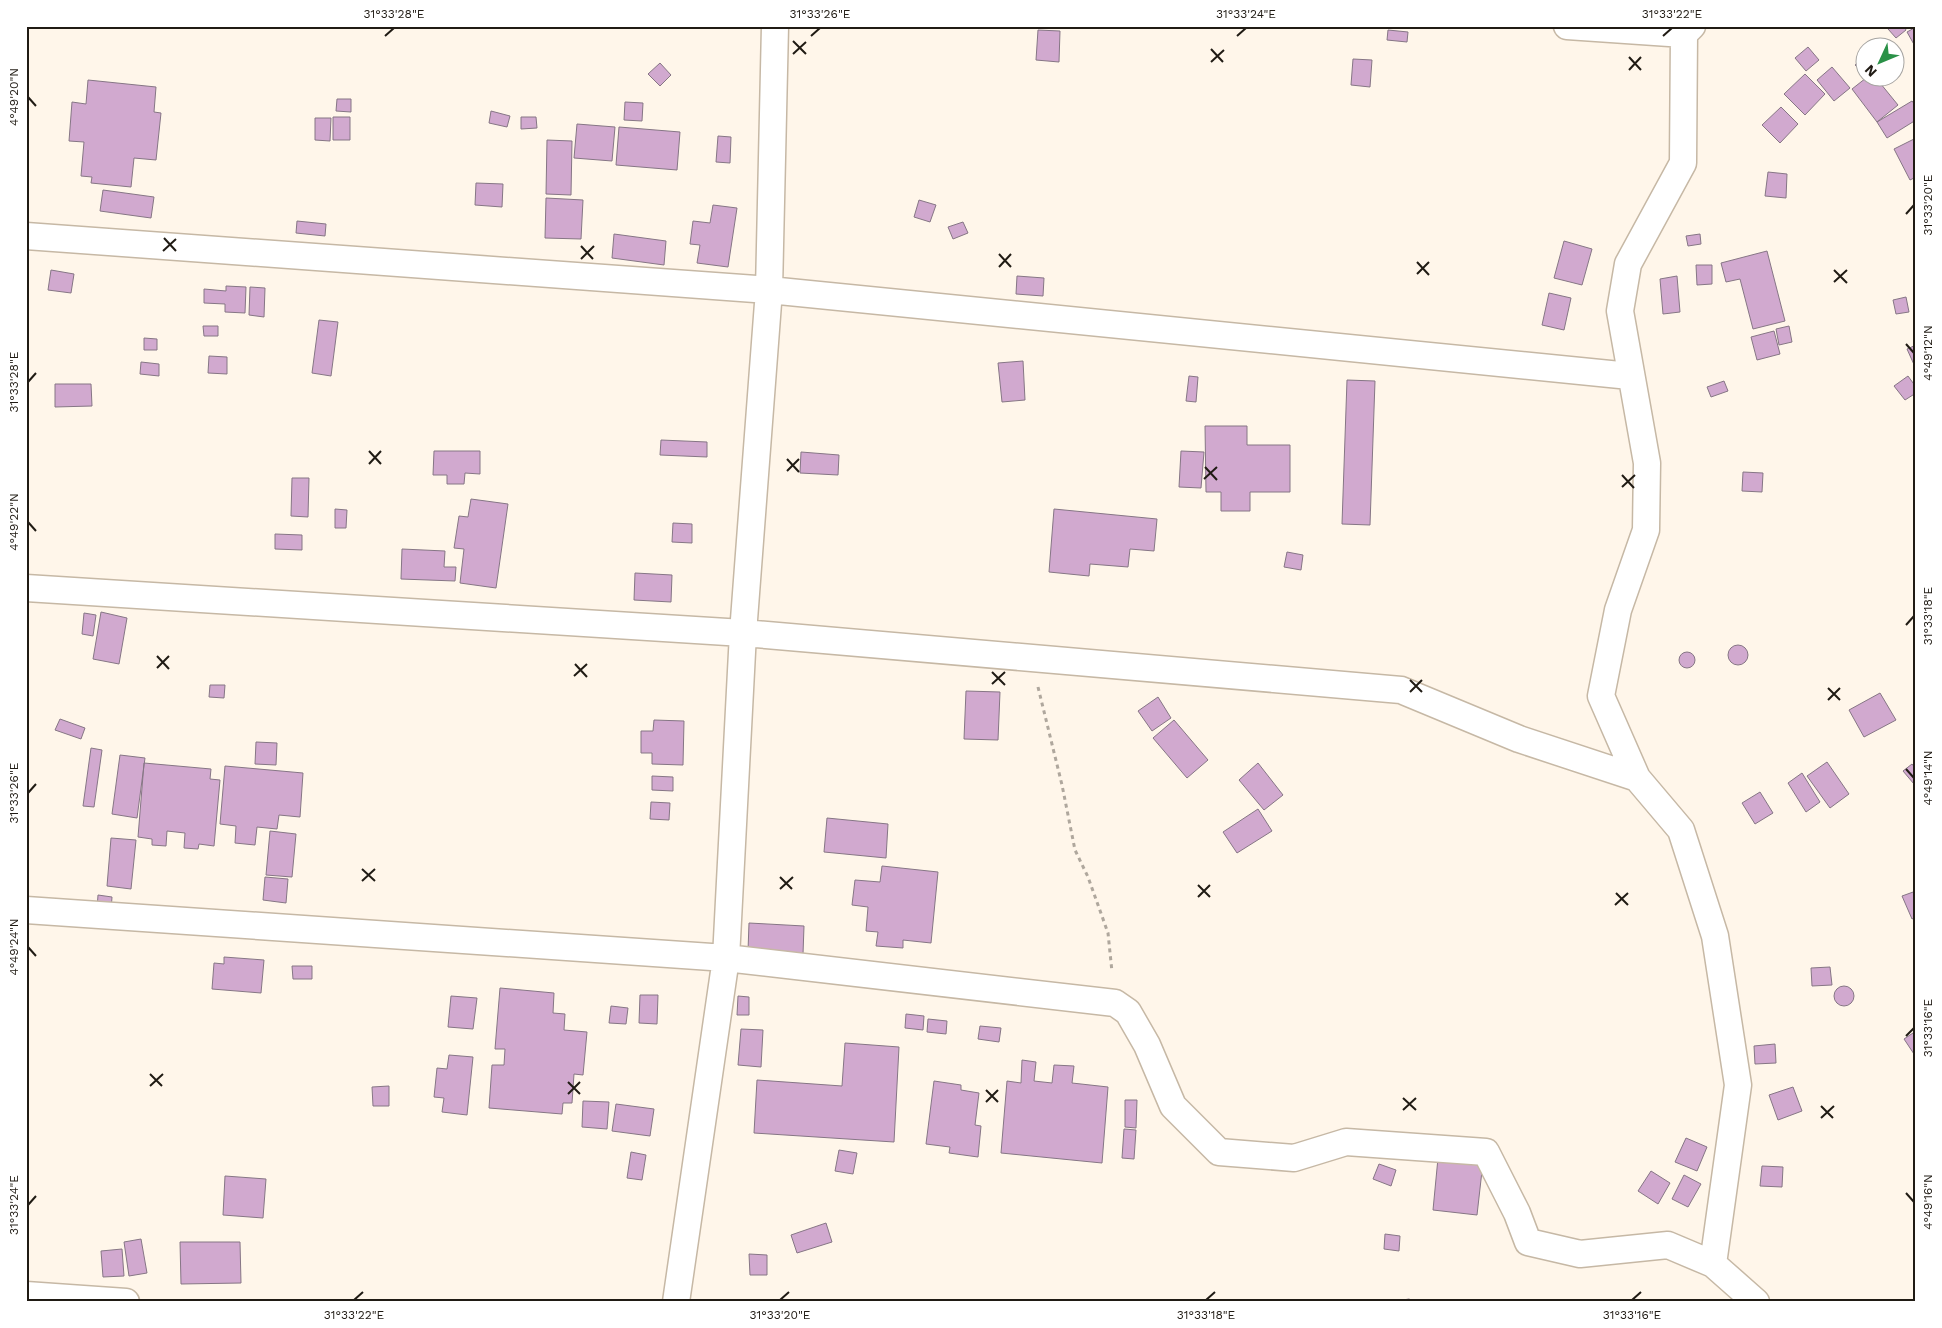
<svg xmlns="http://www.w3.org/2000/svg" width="1942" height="1328" font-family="'Work Sans',sans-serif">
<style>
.building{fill:#d1a9cf;stroke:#867685}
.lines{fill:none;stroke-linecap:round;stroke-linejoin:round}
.street-casing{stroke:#c6b8a5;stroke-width:29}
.path{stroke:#afa79d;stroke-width:3;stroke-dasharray:4 4;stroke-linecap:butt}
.street{stroke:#fff;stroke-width:26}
.ticks{fill:none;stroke:#201b14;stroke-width:2}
.neatline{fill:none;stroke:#201b14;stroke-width:2}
.ticks-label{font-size:12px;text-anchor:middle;fill:#201b14}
</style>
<rect width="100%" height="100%" fill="#fff6ea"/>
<path class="building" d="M1891,26h13l2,4 -10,8 -8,-9z
M1916,27v21l-9,-16z
M1038,30l22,1 -1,31 -23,-2z
M1388,30l20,2 -1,10 -20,-2z
M1808,47l11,13 -13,11 -11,-13z
M1864,56v18l-9,-9z
M1353,59l19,1 -2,27 -19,-2z
M660,63l11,12 -11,11 -12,-12z
M1832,67l18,21 -16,13 -17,-21z
M1805,74l20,20 -20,21 -21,-21z
M1866,78h10l22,27 -21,17 -25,-33z
M88,80l68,7 -2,25 7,1 -5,47 -22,-2 -3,29 -40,-4 1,-6 -11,-1 3,-34 -15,-1 3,-39 14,2z
M337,99h14v13l-15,-1z
M1912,101l4,5v14l-29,18 -10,-16z
M625,102l18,1 -1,18 -18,-1z
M1781,107l17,17 -18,19 -18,-18z
M491,111l19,5 -3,11 -18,-4z
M333,117h17v23h-17z
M521,117h15l1,11 -16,1z
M315,118h16l-1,23 -15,-1z
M577,124l38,3 -3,34 -38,-3z
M619,127l61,5 -3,38 -61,-5z
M718,136l13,1 -1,26 -14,-1z
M1916,138v39l-6,3 -16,-31z
M547,140l25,1 -1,54 -25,-1z
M1768,172l19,2 -1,24 -21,-2z
M476,183l27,1 -1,23 -27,-2z
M103,190l51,7 -3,21 -51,-7z
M546,198l37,2 -2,39 -36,-1z
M919,200l17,5 -6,17 -16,-5z
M713,205l24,3 -9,59 -31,-4 3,-18 -10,-1 3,-23 17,2z
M297,221l29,3 -1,12 -29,-3z
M963,222l5,11 -15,6 -5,-12z
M614,234l52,7 -2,24 -52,-7z
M1700,234l1,10 -13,2 -2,-10z
M1564,241l28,8 -10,36 -28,-7z
M1767,251l18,70 -32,8 -13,-50 -14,3 -5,-19z
M1696,265h16v19l-15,1z
M51,270l23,4 -3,19 -23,-3z
M1017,276l27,2 -1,18 -27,-2z
M1677,276l3,36 -17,2 -3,-35z
M226,286l20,1 -1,26 -20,-1v-8l-21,-1v-14l22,2z
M250,287l15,1 -1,29 -15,-2z
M1549,293l22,5 -7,32 -22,-5z
M1906,297l3,15 -13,2 -3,-14z
M319,320l19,2 -7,54 -19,-3z
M203,326h15v10h-14z
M1789,326l3,16 -13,3 -3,-16z
M1774,331l6,23 -23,6 -6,-23z
M144,338l13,1v11h-13z
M1916,345v24l-9,-20z
M209,356l18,1v17l-19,-1z
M1023,361l2,39 -23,2 -4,-39z
M141,362l18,2v12l-19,-2z
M1189,376l9,1 -2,25 -10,-1z
M1908,376l8,11v6l-11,7 -11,-14z
M1347,380l28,1 -5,144 -28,-1z
M1724,381l4,10 -17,6 -4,-10z
M55,384h36l1,22 -37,1z
M1205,426h42v19h43v47h-40v19h-29v-19h-15z
M661,440l46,2v15l-47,-2z
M434,451h46v23l-15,-1 -1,11h-17v-9h-14z
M1181,451l23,1 -3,36 -22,-1z
M801,452l38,3 -1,20 -38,-2z
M1743,472l20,1 -1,19 -20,-1z
M292,478h17l-1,39 -17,-1z
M471,499l37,5 -12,84 -36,-5 4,-34 -10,-1 5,-32 9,1z
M335,509l12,1 -1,18h-11z
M1054,509l103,10 -3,32 -24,-2 -2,18 -38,-3 -1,12 -40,-4z
M673,523l19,1v19l-20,-1z
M275,534l27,1v15l-27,-1z
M402,549l43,2 -1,16h12l-1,14 -54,-2z
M1287,552l16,3 -2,15 -17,-3z
M635,573l37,2 -1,27 -37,-2z
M101,612l26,6 -8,46 -26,-5z
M84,613l12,2 -3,21 -11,-2z
M1728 655a10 10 0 1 1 20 0a10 10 0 1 1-20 0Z
M1679 660a8 8 0 1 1 16 0a8 8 0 1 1-16 0Z
M210,685h15l-1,13 -15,-1z
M966,691l34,1 -2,48 -34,-1z
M1880,693l16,27 -32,17 -15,-27z
M1158,697l13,21 -19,13 -14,-20z
M60,719l25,9 -4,11 -26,-9z
M654,720l30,1 -1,44 -31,-1v-11h-11v-22h12z
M1174,720l34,40 -21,18 -34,-40z
M256,742l21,1 -1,22 -21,-1z
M91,748l11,2 -8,57 -11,-1z
M120,755l25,3 -8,60 -25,-4z
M1827,762l22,32 -19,14 -23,-32z
M144,763l67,6 -1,10 10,1 -6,66 -15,-2 -1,5 -14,-1 1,-15 -18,-2 -1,15 -14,-1v-6l-14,-2z
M1258,763l25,32 -19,15 -25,-30z
M1912,764l4,5v13l-2,2 -11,-13z
M225,766l78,7 -3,44 -21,-2 -2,14 -20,-2 -2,18 -20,-2 1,-17 -16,-2z
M1802,773l18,29 -14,10 -18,-29z
M652,776l21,1v14l-21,-1z
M1760,792l13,21 -18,11 -13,-21z
M651,802l19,1 -1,17 -19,-1z
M1258,809l14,22 -35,22 -14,-21z
M827,818l61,6 -2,34 -62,-6z
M270,831l26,3 -4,43 -26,-2z
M111,838l25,2 -5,49 -24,-3z
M882,866l56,6 -7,71 -28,-3v8l-27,-2 2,-14 -12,-1 2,-24 -16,-2 3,-25 25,2z
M265,877l23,2 -2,24 -23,-3z
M1916,891v26l-4,2 -10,-23z
M98,895l14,2 -1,14 -14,-2z
M749,923l55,3 -1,28 -55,-3z
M224,957l40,3 -3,33 -49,-4 2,-26 10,1z
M292,966h20v13h-19z
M1830,967l2,18 -20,1 -1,-18z
M1834 996a10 10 0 1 1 20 0a10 10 0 1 1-20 0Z
M500,988l54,5 -1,20 12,1 -1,16 23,2 -4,43 -9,-1 -2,29h-9l-1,11 -73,-6 3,-43h12l1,-16h-10z
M640,995h18l-1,29 -18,-1z
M451,996l26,2 -4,31 -25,-2z
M738,996l11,1v18h-12z
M611,1006l17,2 -2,16 -17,-1z
M906,1014l18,2 -1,14 -18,-2z
M928,1019l19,2 -1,13 -19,-2z
M980,1026l21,2 -2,14 -21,-3z
M741,1029l22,1 -2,37 -23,-2z
M1916,1031v26l-12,-18z
M845,1043l54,4 -5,95 -140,-9 3,-53 85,6z
M1775,1044l1,19 -21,1 -1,-18z
M449,1055l24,2 -6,58 -25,-3 2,-14 -10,-1 3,-29 10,1z
M1022,1060l14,2 -2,19 18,2 2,-18 20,1 -2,17 36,4 -6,76 -101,-10 6,-72 14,2z
M934,1081l27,4v5l18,3 -4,32 6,1 -3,31 -29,-4 1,-6 -24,-3z
M389,1086v20h-16l-1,-19z
M1793,1087l9,24 -24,9 -9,-25z
M1125,1100h12l-1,28 -11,-1z
M583,1101l26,1 -2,27 -25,-2z
M616,1104l38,5 -4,27 -38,-5z
M1124,1129l12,1 -2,29 -12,-1z
M1686,1138l21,9 -10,24 -22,-9z
M839,1150l18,3 -4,21 -18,-3z
M631,1152l15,3 -4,25 -15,-2z
M1438,1158l45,4 -6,53 -44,-5z
M1379,1164l17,6 -5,16 -18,-7z
M1762,1166l21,1 -1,20 -22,-1z
M1651,1171l19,12 -12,21 -20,-13z
M1684,1175l17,9 -13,23 -16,-8z
M225,1176l41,3 -3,39 -40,-3z
M826,1223l6,19 -35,11 -6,-18z
M1385,1234l15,2 -1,15 -15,-2z
M141,1239l6,34 -18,3 -5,-34z
M180,1242h60l1,41 -60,1z
M122,1249l2,27 -21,1 -2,-26z
M749,1254l18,1v20h-17z
M1409,1299l6,3h-15l3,-2z"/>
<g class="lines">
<g class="street-casing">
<path id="street" d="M1567,26l117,8
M1692,26l-8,8 -1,129 -55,101 -8,47 27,152 -1,67 -28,80 -17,86 36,82 44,52 34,106 23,149 -25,179
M26,236l743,54 861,86
M26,588l717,45 658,57 118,49 118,39
M26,910l700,48 389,45 13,9 19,33 26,61 46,46 75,6 52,-16 140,10 31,61 11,29 52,12 88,-9 45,19 43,38
M26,1295l100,7
M676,1302l50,-344 17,-325 26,-343 6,-264"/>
</g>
<path class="path" d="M1038,687l24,98 13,65 13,27 20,56 4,39"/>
<use href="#street" class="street"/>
</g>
<path class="ticks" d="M385,36l9,-8M811,36l9,-8M1237,36l9,-8M1663,36l9,-8M793,41l13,13M1211,49l12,13M793,54l13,-12M1629,57l12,13M1211,62l13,-12M1629,70l12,-13M28,97l8,9M1906,214l8,-9M164,238l12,13M581,246l12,13M163,251l13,-12M999,254l12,13M581,259l13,-13M1417,262l12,13M999,267l12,-13M1834,270l13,13M1417,274l12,-12M1834,282l13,-12M1906,344l8,9M28,382l8,-9M369,451l12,13M787,459l12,13M369,464l12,-13M1205,467l12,13M787,471l12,-12M1622,475l12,13M1204,479l13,-12M1622,487l13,-12M28,522l8,9M1906,625l8,-9M157,656l12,13M575,664l12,13M157,668l12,-12M992,672l13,13M574,676l13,-12M1410,680l12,12M992,684l13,-12M1828,688l12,12M1410,692l12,-12M1828,700l12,-12M1906,769l8,9M28,793l8,-9M362,869l13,12M780,877l12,12M362,881l13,-12M1198,885l12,12M780,889l13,-12M1616,893l12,12M1198,897l12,-12M1615,905l13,-12M28,947l8,9M1906,1036l8,-8M150,1074l12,12M568,1082l12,12M150,1086l13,-12M986,1090l12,12M568,1094l12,-12M1403,1098l13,12M986,1102l12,-12M1821,1106l12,12M1403,1110l13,-12M1821,1118l13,-12M1906,1193l8,9M28,1205l8,-9M354,1300l9,-8M780,1300l9,-8M1206,1300l9,-8M1632,1300l9,-8"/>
<rect width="1942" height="1328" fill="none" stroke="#ffffff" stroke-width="55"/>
<g transform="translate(1880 62) rotate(226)"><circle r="24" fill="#ffffff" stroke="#a6a4a1"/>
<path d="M0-4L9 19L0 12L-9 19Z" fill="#2a9147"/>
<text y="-8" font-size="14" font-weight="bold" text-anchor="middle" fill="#201b14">N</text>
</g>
<rect x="28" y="28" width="1886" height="1272" class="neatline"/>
<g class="ticks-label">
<text x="394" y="18">31°33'28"E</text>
<text x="820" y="18">31°33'26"E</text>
<text x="1246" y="18">31°33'24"E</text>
<text x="1672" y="18">31°33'22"E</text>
<text transform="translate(14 97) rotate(-90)" y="4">4°49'20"N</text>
<text transform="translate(1928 205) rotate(-90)" y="4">31°33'20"E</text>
<text transform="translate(1928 353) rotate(-90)" y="4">4°49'12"N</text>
<text transform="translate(14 382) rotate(-90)" y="4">31°33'28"E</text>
<text transform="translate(14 522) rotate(-90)" y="4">4°49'22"N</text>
<text transform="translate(1928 616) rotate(-90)" y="4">31°33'18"E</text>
<text transform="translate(1928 778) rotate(-90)" y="4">4°49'14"N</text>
<text transform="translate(14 793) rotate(-90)" y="4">31°33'26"E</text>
<text transform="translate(14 947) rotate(-90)" y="4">4°49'24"N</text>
<text transform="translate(1928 1028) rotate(-90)" y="4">31°33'16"E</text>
<text transform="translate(1928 1202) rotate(-90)" y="4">4°49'16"N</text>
<text transform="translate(14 1205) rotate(-90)" y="4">31°33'24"E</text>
<text x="354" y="1319">31°33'22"E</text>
<text x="780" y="1319">31°33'20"E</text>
<text x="1206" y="1319">31°33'18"E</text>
<text x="1632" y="1319">31°33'16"E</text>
</g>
</svg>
